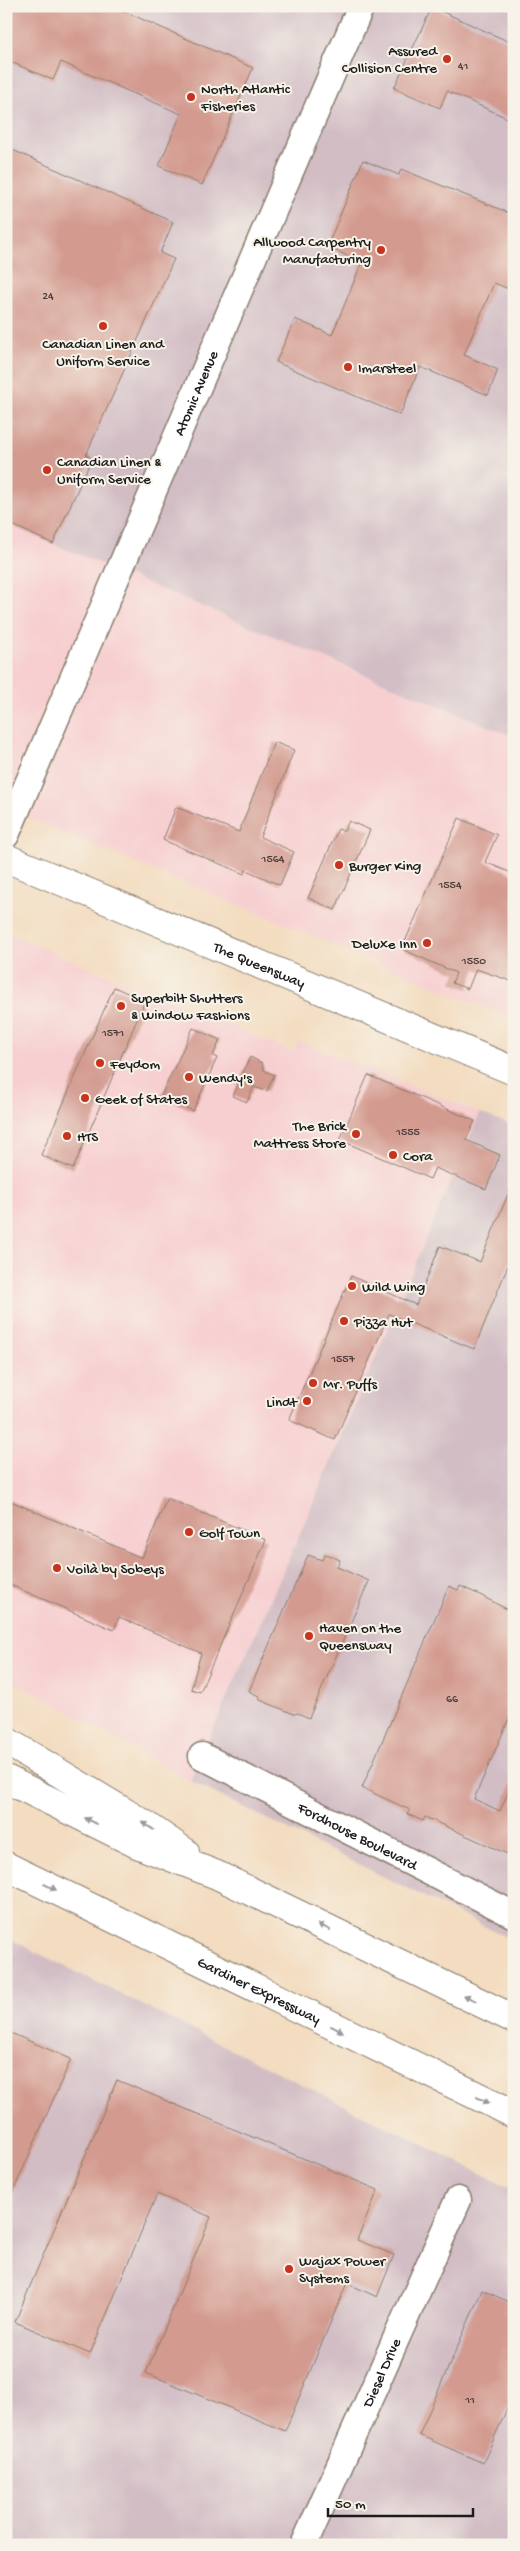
<svg xmlns="http://www.w3.org/2000/svg" width="520" height="2551" font-family="'Gochi Hand',sans-serif">
<style>
.built{fill:#f7cfd0}
.industrial{fill:#d2bdc5}
.building{fill:#d39a8f}
.lines{fill:none;stroke-linecap:round;stroke-linejoin:round}
.minor-casing{stroke:#887c6e;stroke-width:29}
.major-casing{stroke:#887c6e;stroke-width:30}
.highway-casing{stroke:#887c6e;stroke-width:30}
.minor{stroke:#fff;stroke-width:26}
.major{stroke:#fff;stroke-width:28}
.highway{stroke:#fff;stroke-width:28}
.oneway{fill:#999}
.poi-dot{fill:#c8321e;stroke:#f7f3e8;stroke-width:2}
.labels{text-anchor:middle;stroke-width:4;stroke-linejoin:round;paint-order:stroke}
.number-label{font-size:12px;fill:#4a3c39}
.poi-label{font-size:15px;fill:#1c1c1c;stroke:#f7f3e8;text-anchor:start}
.street-label{font-size:15px;fill:#1c1c1c;stroke:#f7f3e8}
</style>
<rect width="100%" height="100%" fill="#f7f3e8"/>
<filter id="ink" filterUnits="userSpaceOnUse"><feTurbulence type="fractalNoise" baseFrequency=".02" numOctaves="2"/><feDisplacementMap in="SourceGraphic" scale="10" xChannelSelector="R" yChannelSelector="G"/><feConvolveMatrix kernelMatrix="1 2 1 2 8 2 1 2 1" color-interpolation-filters="sRGB"/></filter>
<filter id="wash" filterUnits="userSpaceOnUse"><feTurbulence type="fractalNoise" baseFrequency=".0096" numOctaves="4" result="noise"/><feDisplacementMap in="SourceGraphic" scale="20" xChannelSelector="R" yChannelSelector="G"/><feGaussianBlur stdDeviation="1.12" result="paint"/><feColorMatrix in="noise" values="0 0 0 0 0 0 0 0 0 0 0 0 0 0 0 0 0 1.4 0 .05"/><feComposite in="paint" operator="in"/></filter>
<g filter="url(#wash)">
<rect width="100%" height="100%" fill="#f3dcbf"/>
<path class="built" d="M6,524l508,213v282l-508,-210z
M6,933l287,119 5,-11 182,72 -185,432 -105,236 -184,-105z"/>
<path class="industrial" d="M6,6h508v731l-508,-213z
M480,1113l34,13v815l-324,-160 105,-236z
M6,1937l508,253v355h-508z"/>
<g id="blocks">
<path class="building" d="M6,6h106l141,62 -51,117 -43,-19 22,-52 -120,-52 -8,18 -47,-20z
M432,7l82,37v77l-67,-30 -7,17 -46,-20z
M6,147l167,75 -13,31 14,6 -88,196 6,3 -39,86 -47,-22z
M363,160l36,15 2,-6 113,46v76l-20,-8 -30,72 34,15 -10,25 -68,-28 -20,48 -124,-53 19,-43 37,16 30,-73 -35,-15z
M274,742l20,8 -34,87 34,15 -14,33 -34,-15 -2,4 -81,-34 13,-33 63,25z
M459,818l38,17 -12,27 29,12v108l-38,-13 -8,20 -16,-6 4,-10 -52,-23v-6z
M349,821l21,9 -35,80 -27,-12 30,-69 6,2z
M114,987l31,14 -72,168 -32,-14z
M193,1028l27,12 -7,16 4,2 -24,53 -32,-15z
M250,1057l12,6 2,7 10,5 -7,16 -13,-4 -7,15 -14,-6z
M368,1075l107,46 -9,19 34,15 -14,34 -51,-21 -5,11 -90,-39z
M514,1180v71l-40,98 -85,-35 -54,126 -46,-20 62,-144 65,29 24,-59 40,16z
M167,1498l99,42 -66,152 -9,-3 10,-36 -82,-36 -5,13 -108,-47v-84l136,59z
M325,1554l15,6 -3,7 32,14 -60,137 -11,-5 -4,1 -34,-14 -1,-4 -10,-5 59,-136 14,5z
M449,1586l9,4 2,-4 20,9 34,18v94l-40,92 26,12 14,-32v78l-89,-40 -2,4 -16,-7 3,-4 -48,-22z
M6,2031l65,28 -65,149z
M117,2080l261,110 -21,50 37,15 -17,42 -30,-14 -62,148 -139,-58 65,-156 -54,-23 -67,160 -75,-32z
M482,2290l32,14v89l-31,70 -64,-28z"/>
</g>
</g>
<g filter="url(#ink)">
<use href="#blocks" fill-opacity="0" stroke="#887c6e" stroke-width="1"/>
<g class="lines">
<g class="minor-casing">
<g id="minor">
<path id="s1" d="M6,835l355,-829"/>
<path id="s2" d="M202,1756l312,159"/>
<path id="s3" d="M304,2545l154,-345"/>
</g>
</g>
<g class="major-casing">
<g id="major">
<path id="s4" d="M6,858l508,213"/>
</g>
</g>
<g class="highway-casing">
<g id="highway">
<path d="M6,1741l140,84 39,27"/>
<path d="M6,1779l131,65 80,31 297,144"/>
<path id="s5" d="M6,1866l508,248"/>
</g>
</g>
<use href="#minor" class="minor"/>
<use href="#major" class="major"/>
<use href="#highway" class="highway"/>
</g>
<defs><path id="oneway-solid" d="M-6-.8H1V-3.2L6.5 0L1 3.2V.8H-6Z" transform="scale(1.25)"/></defs>
<g class="oneway">
<use href="#oneway-solid" transform="translate(91 1821) rotate(-153)"/>
<use href="#oneway-solid" transform="translate(148 1826) rotate(-146)"/>
<use href="#oneway-solid" transform="translate(50 1887) rotate(26)"/>
<use href="#oneway-solid" transform="translate(324 1927) rotate(-154)"/>
<use href="#oneway-solid" transform="translate(470 1998) rotate(-154)"/>
<use href="#oneway-solid" transform="translate(337 2029) rotate(26)"/>
<use href="#oneway-solid" transform="translate(483 2100) rotate(25)"/>
</g>
</g>
<g class="poi-dot">
<circle cx="447" cy="59" r="5"/>
<circle cx="191" cy="97" r="5"/>
<circle cx="381" cy="250" r="5"/>
<circle cx="103" cy="326" r="5"/>
<circle cx="348" cy="367" r="5"/>
<circle cx="47" cy="470" r="5"/>
<circle cx="339" cy="865" r="5"/>
<circle cx="427" cy="943" r="5"/>
<circle cx="121" cy="1006" r="5"/>
<circle cx="100" cy="1063" r="5"/>
<circle cx="189" cy="1077" r="5"/>
<circle cx="85" cy="1098" r="5"/>
<circle cx="356" cy="1134" r="5"/>
<circle cx="67" cy="1136" r="5"/>
<circle cx="393" cy="1155" r="5"/>
<circle cx="352" cy="1286" r="5"/>
<circle cx="344" cy="1321" r="5"/>
<circle cx="313" cy="1383" r="5"/>
<circle cx="307" cy="1401" r="5"/>
<circle cx="189" cy="1532" r="5"/>
<circle cx="57" cy="1568" r="5"/>
<circle cx="309" cy="1636" r="5"/>
<circle cx="289" cy="2269" r="5"/>
</g>
<g class="labels">
<g class="number-label">
<text x="463" y="69">41</text>
<text x="48" y="299">24</text>
<text x="273" y="862">1564</text>
<text x="450" y="888">1554</text>
<text x="474" y="964">1550</text>
<text x="113" y="1036">1571</text>
<text x="408" y="1135">1555</text>
<text x="343" y="1362">1557</text>
<text x="452" y="1702">66</text>
<text x="470" y="2403">11</text>
</g>
<g class="poi-label">
<text x="437" y="55" text-anchor="end">Assured<tspan x="437" dy="17">Collision Centre</tspan></text>
<text x="201" y="93">North Atlantic<tspan x="201" dy="17">Fisheries</tspan></text>
<text x="371" y="246" text-anchor="end">Allwood Carpentry<tspan x="371" dy="17">Manufacturing</tspan></text>
<text x="103" y="348" text-anchor="middle">Canadian Linen and<tspan x="103" dy="17">Uniform Service</tspan></text>
<text x="358" y="372">Imarsteel</text>
<text x="57" y="466">Canadian Linen &amp;<tspan x="57" dy="17">Uniform Service</tspan></text>
<text x="349" y="870">Burger King</text>
<text x="417" y="948" text-anchor="end">Deluxe Inn</text>
<text x="131" y="1002">Superbilt Shutters<tspan x="131" dy="17">&amp; Window Fashions</tspan></text>
<text x="110" y="1068">Feydom</text>
<text x="199" y="1082">Wendy's</text>
<text x="95" y="1103">Geek of States</text>
<text x="346" y="1130" text-anchor="end">The Brick<tspan x="346" dy="17">Mattress Store</tspan></text>
<text x="77" y="1141">HTS</text>
<text x="403" y="1160">Cora</text>
<text x="362" y="1291">Wild Wing</text>
<text x="354" y="1326">Pizza Hut</text>
<text x="323" y="1388">Mr. Puffs</text>
<text x="297" y="1406" text-anchor="end">Lindt</text>
<text x="199" y="1537">Golf Town</text>
<text x="67" y="1573">Voilà by Sobeys</text>
<text x="319" y="1632">Haven on the<tspan x="319" dy="17">Queensway</tspan></text>
<text x="299" y="2265">Wajax Power<tspan x="299" dy="17">Systems</tspan></text>
</g>
<g class="street-label">
<text dy="5" stroke="none"><textPath href="#s1" startOffset="481">Atomic Avenue</textPath></text>
<text dy="5" stroke="none"><textPath href="#s4" startOffset="275">The Queensway</textPath></text>
<text dy="5" stroke="none"><textPath href="#s2" startOffset="175">Fordhouse Boulevard</textPath></text>
<text dy="5" stroke="none"><textPath href="#s5" startOffset="282">Gardiner Expressway</textPath></text>
<text dy="5" stroke="none"><textPath href="#s3" startOffset="189">Diesel Drive</textPath></text>
</g>
</g>
<rect width="520" height="2551" fill="none" stroke="#f7f3e8" stroke-width="25"/>
<path d="M328 2508v8h145v-8" fill="none" stroke="#1c1c1c" stroke-width="2.5"/>
<text x="335" y="2508" font-size="15" fill="#1c1c1c" stroke="#f7f3e8" stroke-width="4" paint-order="stroke">50 m</text>
</svg>
